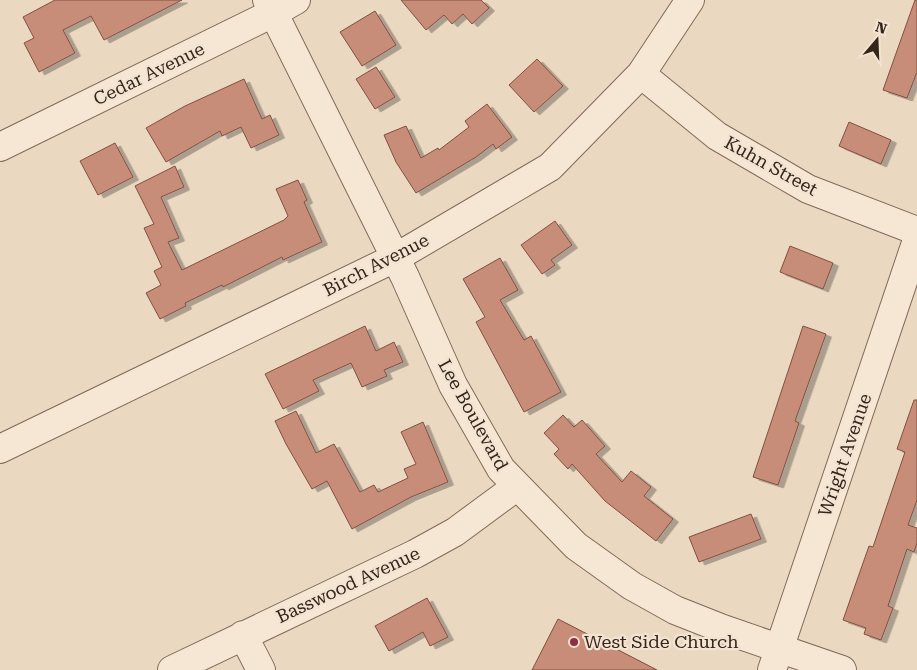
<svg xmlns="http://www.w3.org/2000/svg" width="917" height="670" font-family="'Roboto Serif',serif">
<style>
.building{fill:#c78d79;stroke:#815041;filter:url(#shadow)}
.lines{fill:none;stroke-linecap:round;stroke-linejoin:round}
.minor-casing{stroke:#83695a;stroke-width:30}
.minor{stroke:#f6e7d4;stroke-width:28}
.poi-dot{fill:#8f2e3e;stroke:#f3e3d1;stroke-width:2}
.labels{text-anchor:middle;stroke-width:4.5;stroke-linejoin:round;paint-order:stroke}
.street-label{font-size:18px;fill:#34251d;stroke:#f3e3d1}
.poi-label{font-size:18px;fill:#34251d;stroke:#f3e3d1;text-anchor:start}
</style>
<defs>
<filter id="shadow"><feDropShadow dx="5.5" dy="3" stdDeviation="0" flood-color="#0004"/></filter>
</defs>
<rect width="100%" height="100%" fill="#ebd8c1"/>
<path class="building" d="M55,0h127l-78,40 -13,-24 -28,14 12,23 -36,19 -15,-29 10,-5 -11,-21z
M401,0h80l8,8 -17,16 -9,-10 -11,10 -8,-9 -18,15z
M915,0l2,1v71l-10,26 -24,-8z
M375,11l21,34 -34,21 -22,-34z
M537,59l26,27 -29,26 -25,-27z
M376,67l19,30 -20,12 -19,-30z
M244,79l18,40 8,-4 9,20 -28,13 -10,-21 -19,9 -2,-5 -54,31 -20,-34 39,-22z
M487,104l25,33 -16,12 -3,-5 -17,13 -60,36 -20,-31 -12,-27 22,-9 15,32 17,-10 1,2 30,-23 -4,-6z
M849,122l42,18 -10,24 -42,-18z
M115,143l18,34 -35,18 -18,-34z
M175,166l9,21 -23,10 18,41 -11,4 14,28 102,-50 4,-4 -12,-27 22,-9 9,20 -3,2 18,40 -39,18 -1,-3 -59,30 -1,-2 -37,18 1,3 -26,13 -14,-26 15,-8 -7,-14 8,-4 -18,-39 10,-4 -19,-38z
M555,221l17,24 -21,15 4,5 -13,9 -21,-29z
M790,246l43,17 -10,26 -43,-17z
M500,258l18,32 -18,10 24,40 7,-4 30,56 -37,20 -48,-90 9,-5 -22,-38z
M365,326l11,25 18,-9 9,20 -19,8 3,6 -25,11 -11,-24 -38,17 6,11 -36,18 -18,-35z
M803,326l23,8 -31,87 4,2 -21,62 -25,-8z
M914,400h3v100l-9,25 9,3v15l-3,9 -7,-3 -19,57 5,2 -12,32 -17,-6 2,-6 -23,-8 26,-74 4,1 32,-95 -8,-3z
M296,411l20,42 18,-9 26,48 14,-7 4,7 30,-14 -4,-9 12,-5 -15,-32 22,-10 25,60 -37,15 -59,32 -25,-48 -15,8 -26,-45 -11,-23z
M563,415l11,12 8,-7 23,26 -9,8 26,28 9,-11 20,16 -7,9 29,23 -17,22 -51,-40 -33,-37 -4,5 -14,-15 5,-5 -15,-16z
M751,514l10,25 -62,23 -10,-25z
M427,598l21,39 -18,9 -7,-14 -34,19 -14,-25z
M558,619l99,51h-125z"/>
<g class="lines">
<g class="minor-casing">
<path id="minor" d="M267,0l138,277 48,108 48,84 75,77 56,40 43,24 48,19 119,41
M641,74l76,62 91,53 109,42
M0,147l273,-134 23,-13
M0,449l395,-191 155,-91 91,-93 49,-74
M243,635l18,35
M172,670l243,-116 40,-22 61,-45
M772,670l145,-430"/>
</g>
<use href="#minor" class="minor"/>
</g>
<circle class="poi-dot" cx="574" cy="642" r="5"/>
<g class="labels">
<g class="street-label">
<text transform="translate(149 74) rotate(-26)" y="6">Cedar Avenue</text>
<text transform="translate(771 166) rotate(29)" y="6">Kuhn Street</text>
<text transform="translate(376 265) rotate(-27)" y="6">Birch Avenue</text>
<text transform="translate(473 415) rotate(61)" y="6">Lee Boulevard</text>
<text transform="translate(845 455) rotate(-71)" y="6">Wright Avenue</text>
<text transform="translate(348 585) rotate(-25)" y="6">Basswood Avenue</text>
</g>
<g class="poi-label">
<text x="584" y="648">West Side Church</text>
</g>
</g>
<g transform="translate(877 40) rotate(19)" stroke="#f3e3d1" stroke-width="4" paint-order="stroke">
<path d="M0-4L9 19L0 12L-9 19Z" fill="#34251d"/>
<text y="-8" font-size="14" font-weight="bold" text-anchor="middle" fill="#34251d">N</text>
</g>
</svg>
